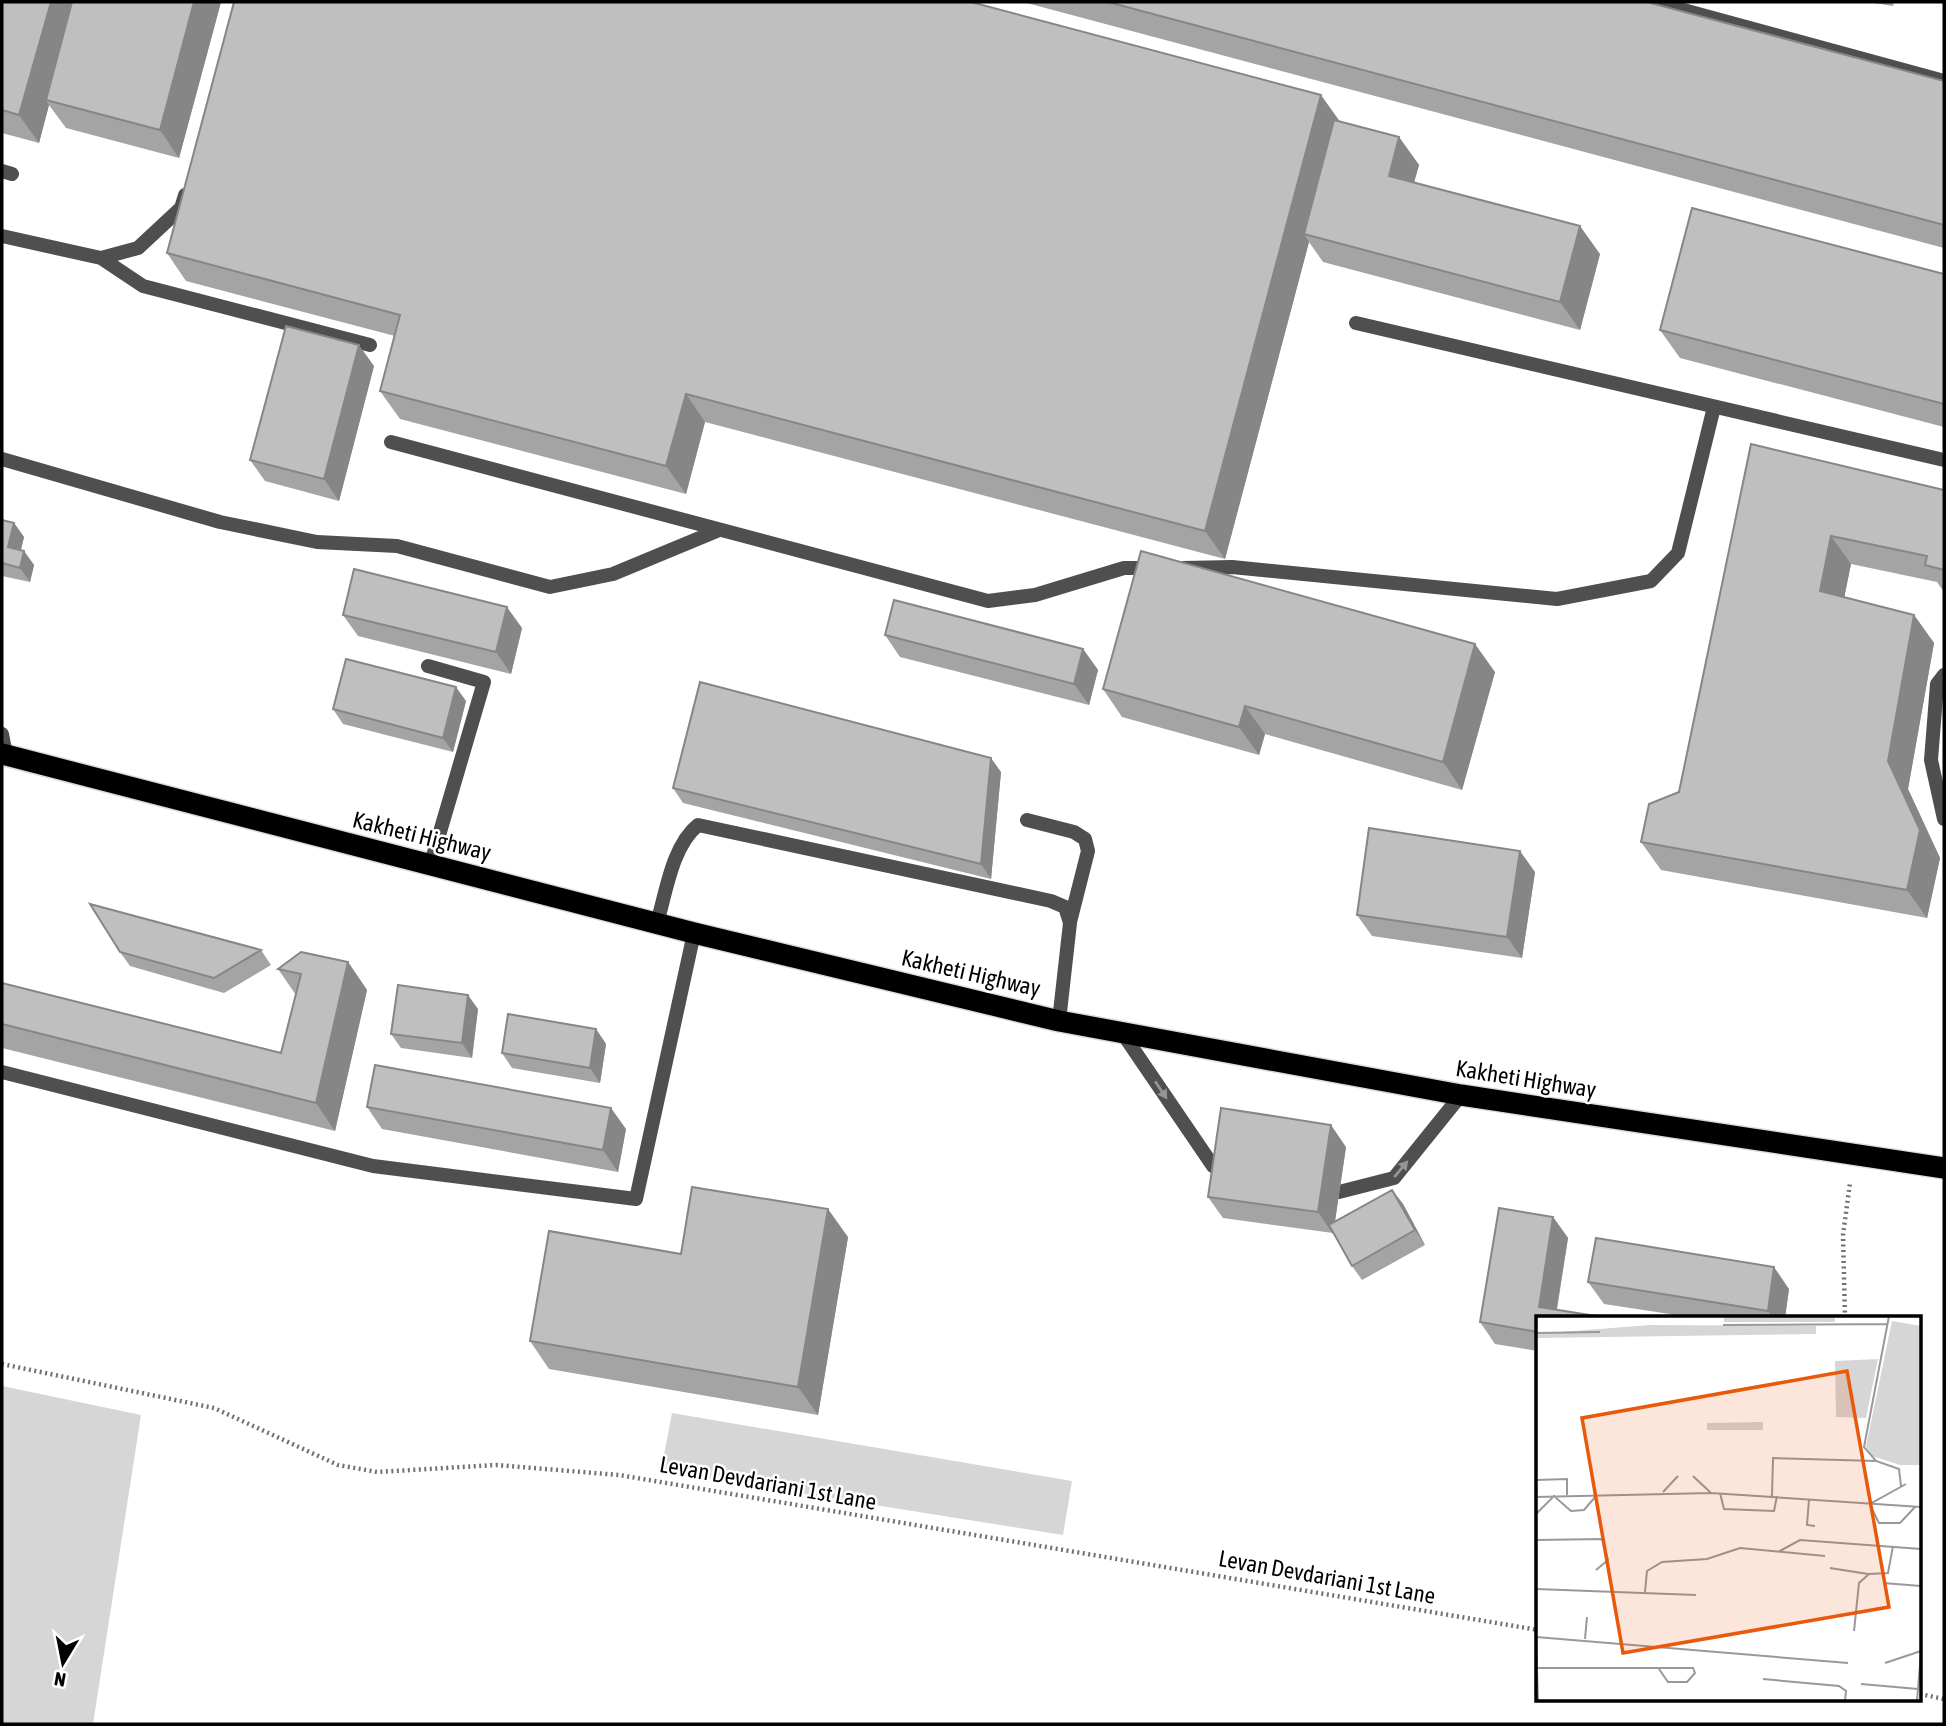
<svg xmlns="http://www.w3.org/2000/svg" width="1946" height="1726" font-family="'Asap Condensed',sans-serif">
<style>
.green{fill:#d6d6d6}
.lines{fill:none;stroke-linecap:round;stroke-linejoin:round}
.highway-casing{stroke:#dbdbdb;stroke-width:24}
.path{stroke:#717171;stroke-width:4.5;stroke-dasharray:2 3.5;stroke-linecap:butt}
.lane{stroke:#4f4f4f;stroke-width:14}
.highway{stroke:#000;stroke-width:21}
.wall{fill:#a4a4a4}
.shaded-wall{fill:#868686}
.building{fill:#bfbfbf;stroke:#868686;stroke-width:2}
.oneway{fill:#959595}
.labels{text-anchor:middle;stroke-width:5;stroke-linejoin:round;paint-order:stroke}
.street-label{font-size:23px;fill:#000;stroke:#fff}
.inset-road{fill:none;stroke:#999;stroke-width:2}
.view{fill:#e8590c;fill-opacity:0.15;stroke:#e8590c;stroke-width:3.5}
.inset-edge{fill:none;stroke:#000;stroke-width:3.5}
</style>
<rect width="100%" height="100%" fill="#fff"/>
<path class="green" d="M2,1386l139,29 -48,309h-91z
M672,1413l400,68 -9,54 -402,-64z"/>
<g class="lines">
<g class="highway-casing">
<path id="highway" d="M2,754l692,179 365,88 402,74 483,73"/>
</g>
<path class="path" d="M1845,1318l-2,-83 7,-52
M2,1364l212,44 124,57 39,7 119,-7 123,10 919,155
M1920,1694l24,5"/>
<path class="lane" d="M1654,2l290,79
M2,171l10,3
M2,236l99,22 37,-10 43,-40 4,-13
M101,258l42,28 227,59
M1356,323l588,137
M391,442l597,159 47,-6 89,-27h32
M2,459l218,63 97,20 80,4 153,41 63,-13 106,-44
M1183,568l49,-1 325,32 94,-18 27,-28 36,-146
M428,666l56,16 -54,184
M1944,675l-7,9 -6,76 13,59
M2,734l4,21 -4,2
M1027,820l47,12 11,7 3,12 -18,71
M657,923c9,-30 15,-77 41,-98l353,76 14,6 5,16 -11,98
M1123,1034l90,132 16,7
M2,1072l371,94 263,33 58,-266
M1339,1192l55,-14 67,-83"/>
<use href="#highway" class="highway"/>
</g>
<path class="wall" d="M2,2h219l-42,156 -113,-30 -17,-23 -10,38 -37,-10z
M1023,2h624l297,79v167z
M1868,2h26l-1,4z
M1340,121l59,16 20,28 -5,17 186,72 -20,76 -257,-68 -14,-20 -84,317 -520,-137 -19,72 -286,-75 -20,-28 15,-55 -209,-55 -19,-28z
M1944,274v153l-264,-69 -20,-28z
M374,366l-35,135 -74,-20 -15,-21z
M1751,444l193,46v102l-7,-10 -86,-18 -7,33 70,18 20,28 -26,146 32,69 -13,60 -266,-48 -20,-28 38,-50z
M2,520l12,3 10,14 -3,13 3,1 10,14 -4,17 -28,-6z
M343,615l179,13 -11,46 -153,-38z
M885,635l198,14 15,21 -9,35 -189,-48z
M1495,672l-33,118 -197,-56 -6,21 -137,-38 -19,-28z
M466,701l-13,51 -110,-28 -10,-15z
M1001,772l-10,107 -308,-76 -10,-15z
M1535,872l-13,86 -150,-22 -15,-21z
M261,950l10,15 -47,28 -94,-27 -10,-14z
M348,962l19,28 -32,141 -333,-83v-65l279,70 15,-58 -18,-26z
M478,1009l-6,49 -71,-10 -10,-14z
M596,1029l10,15 -6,39 -88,-15 -10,-15z
M367,1107l259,22 -8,43 -236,-43z
M1346,1147l-11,75 57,-32 11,14 22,41 -63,35 -10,-14 -19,-33 -110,-15 -15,-21z
M1553,1217l15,21 -11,72 -19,8v33l-43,-7 -15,-22z
M848,1237l-30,178 -269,-46 -19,-28 151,-87z
M1588,1282l201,7 -4,29h-89l-92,-14z"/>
<path class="shaded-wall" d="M51,2h27l-32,98 3,5 -10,38 -20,-28z
M194,2h27l-42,156 -19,-28z
M1321,95l20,28 -37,111 5,8 -84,317 -20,-28z
M1399,137l20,28 -11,39 -19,-28z
M1580,226l20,28 -20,76 -20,-28z
M359,345l15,21 -35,135 -15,-22z
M686,394l19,28 -19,72 -20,-28z
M14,523l10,14 -6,24 -10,-14z
M1831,536l20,28 -11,55 -20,-28z
M24,551l10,14 -4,17 -10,-14z
M507,607l15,21 -11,46 -15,-22z
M1914,615l20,28 -26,146 32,69 -13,60 -20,-28 -19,-129z
M1475,644l20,28 -33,118 -19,-28z
M1083,649l15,21 -9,35 -15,-21z
M456,687l10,14 -13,51 -10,-14z
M1245,706l20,28 -6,21 -20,-28z
M991,758l10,14 -10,107 -10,-15z
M1520,851l15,21 -13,86 -15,-21z
M348,962l19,28 -32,141 -19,-28z
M468,995l10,14 -6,49 -10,-15z
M596,1029l10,15 -6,39 -10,-15z
M611,1108l15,21 -8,43 -15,-22z
M1331,1125l15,22 -13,87 -15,-22z
M1392,1190l11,14 22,41 -10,-15z
M828,1209l20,28 -30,178 -20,-28z
M1553,1217l15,21 -13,80 -16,-11z
M1774,1267l15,22 -4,29h-12l-5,-7z"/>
<path class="building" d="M2,2h49l-32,113 -17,-5z
M72,2h122l-34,128 -114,-30z
M234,2h737l350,93 -116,436 -519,-137 -20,72 -286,-75 20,-76 -233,-62z
M1108,2h539l297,79v144z
M1334,120l65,17 -10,39 191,50 -20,76 -256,-68z
M1692,208l252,66v130l-284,-74z
M286,326l73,19 -35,134 -74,-19z
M1751,444l193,46v80l-19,-5 2,-9 -96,-20 -11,55 94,24 -26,146 32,69 -13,60 -266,-48 8,-38 30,-12z
M2,520l12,3 -6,24 16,4 -4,17 -18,-5z
M1141,551l334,93 -32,118 -198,-56 -6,21 -136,-38z
M354,569l153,38 -11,45 -153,-37z
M894,600l189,49 -9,35 -189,-49z
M346,659l110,28 -13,51 -110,-29z
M700,682l291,76 -10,106 -308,-76z
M1369,828l151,23 -13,86 -150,-22z
M90,904l171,46 -47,28 -94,-26z
M301,952l47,10 -32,141 -314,-79v-41l279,70 20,-79 -23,-5z
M398,985l70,10 -6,48 -71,-9z
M508,1014l88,15 -6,39 -88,-15z
M375,1065l236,43 -8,42 -236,-43z
M1221,1108l110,17 -13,87 -110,-15z
M692,1187l136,22 -30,178 -268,-46 19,-110 132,23z
M1392,1190l23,40 -63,36 -23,-41z
M1499,1208l54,9 -14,90 70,11h-71v14l-58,-10z
M1596,1238l178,29 -6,44 -180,-29z"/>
<defs><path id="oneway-solid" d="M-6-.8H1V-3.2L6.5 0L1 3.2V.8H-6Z" transform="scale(1.75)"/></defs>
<g class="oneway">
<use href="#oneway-solid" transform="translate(1161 1090) rotate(56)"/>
<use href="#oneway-solid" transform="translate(1401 1169) rotate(-50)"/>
</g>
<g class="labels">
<g class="street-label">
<text transform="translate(422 836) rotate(14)" y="8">Kakheti Highway</text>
<text transform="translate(971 973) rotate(13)" y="8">Kakheti Highway</text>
<text transform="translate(1526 1079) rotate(9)" y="8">Kakheti Highway</text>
<text transform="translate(768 1483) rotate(10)" y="8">Levan Devdariani 1st Lane</text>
<text transform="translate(1327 1577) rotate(10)" y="8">Levan Devdariani 1st Lane</text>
</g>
</g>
<g transform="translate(1536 1316)">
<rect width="385" height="385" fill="#fff"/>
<path d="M188,0h111v6h-111zM356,5l29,5v139h-21l-28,-9 -6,-10zM114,9l166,1v8l-280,4v-4zM342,43l-12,59 -30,-1 -1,-56zM227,106v8h-56v-7z" fill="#d6d6d6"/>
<path class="inset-road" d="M353,0l-25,131 12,14 23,8 2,17M187,9l165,-1M0,17l64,-1M157,160l18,17M0,164l31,-1v16M370,168l-36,20 3,7 6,12h21l15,-16M127,176l15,-16M184,177l4,16 50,2 3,-15M236,180l1,-38 103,3M0,181l175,-4 210,14M273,183l-2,26 8,1M0,198l18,-18 17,15 13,-1 12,-14M0,224l66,-1 6,21 -12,10M242,236l22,-12 121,9M294,252l38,6M347,267l38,3M0,273l160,6M109,276l2,-21 15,-9 45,-3 33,-11 85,8M318,315l5,-48 10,-9 19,-1 5,-27M0,321l312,26M0,321l2,64M49,323l2,-22M349,347l36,-12M1,352h156l2,5 -8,9h-19l-9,-13M227,363l76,7 7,5 -1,10M325,368l57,5M381,385l4,-49"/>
<path class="view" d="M311,55l42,236 -266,46 -41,-235z"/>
<rect width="385" height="385" class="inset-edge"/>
</g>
<rect width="1946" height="1726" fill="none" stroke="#000000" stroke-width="7"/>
<g transform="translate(63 1663) rotate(190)" stroke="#ffffff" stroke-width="5" paint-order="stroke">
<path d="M0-5L12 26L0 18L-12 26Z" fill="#000000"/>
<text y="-10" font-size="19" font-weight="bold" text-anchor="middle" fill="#000000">N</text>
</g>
</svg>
